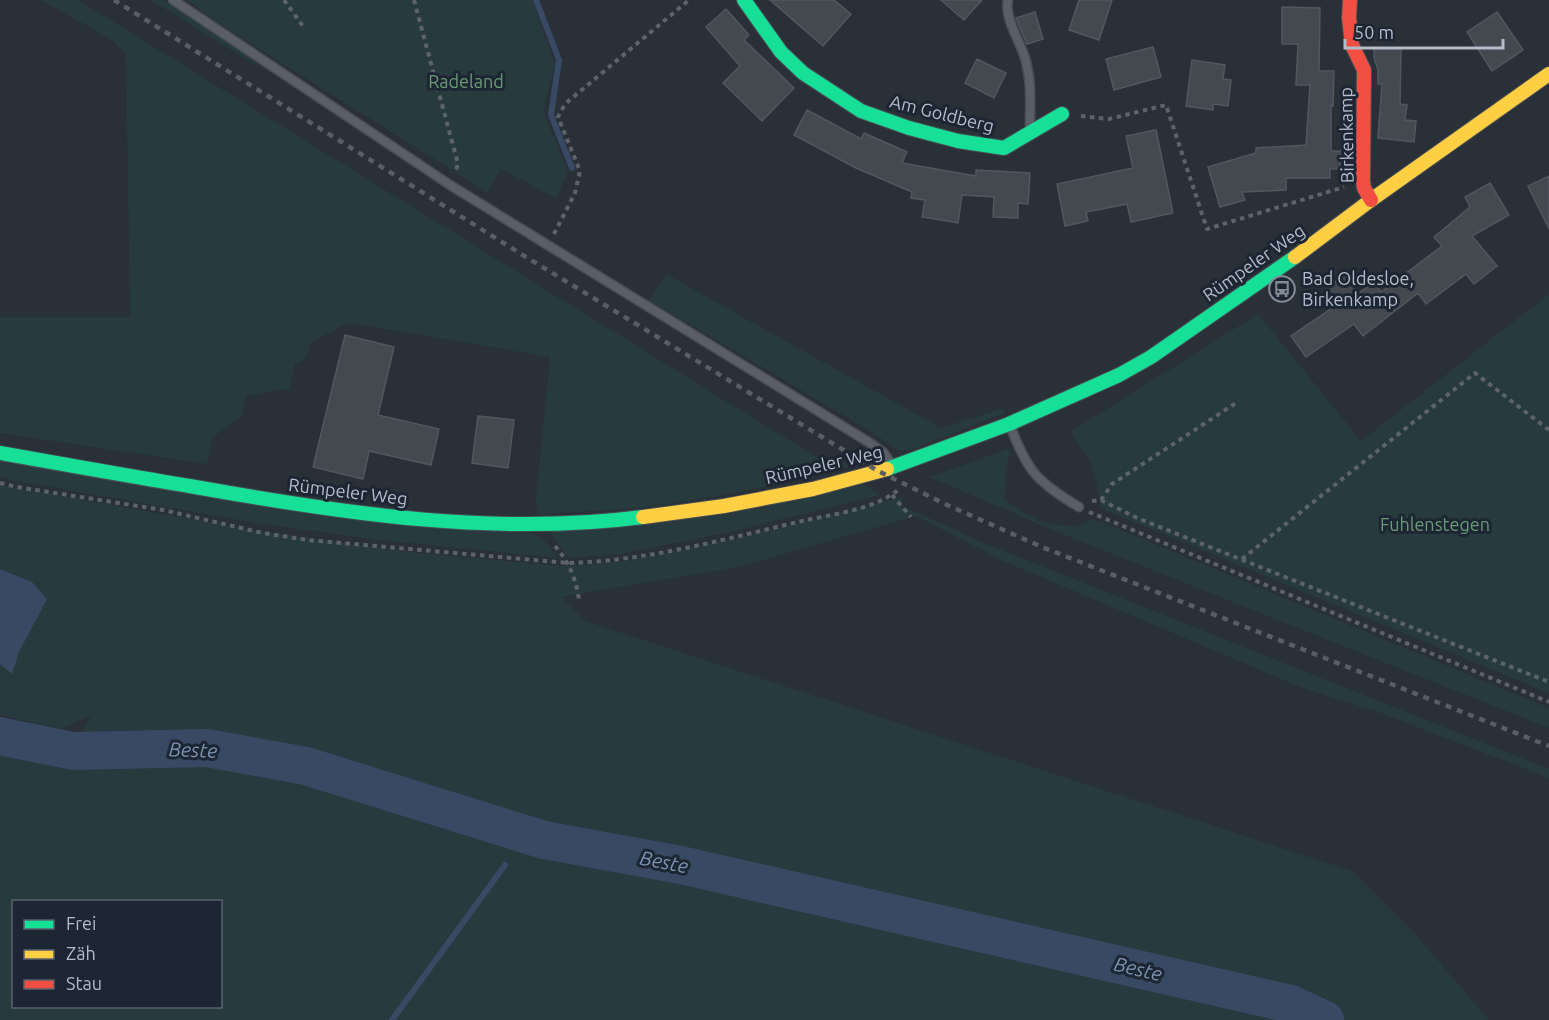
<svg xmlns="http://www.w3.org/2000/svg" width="1549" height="1020" font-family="Ubuntu,sans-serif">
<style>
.green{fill:#273a3e;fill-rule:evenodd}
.water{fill:#384963}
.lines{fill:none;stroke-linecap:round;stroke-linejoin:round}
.stream{stroke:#384963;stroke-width:6}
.river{stroke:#384963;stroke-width:38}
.building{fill:#444950;stroke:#52575f;stroke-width:1.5}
.lane-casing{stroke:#484c53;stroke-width:11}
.fast-casing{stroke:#484c53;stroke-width:16}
.slow-casing{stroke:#484c53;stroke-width:16}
.jam-casing{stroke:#484c53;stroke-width:16}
.path{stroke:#5d636a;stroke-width:4;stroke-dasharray:4.5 4.5;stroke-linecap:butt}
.lane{stroke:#5a5e66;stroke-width:8}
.fast{stroke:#16e098;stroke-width:14}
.slow{stroke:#ffcf43;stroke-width:14}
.jam{stroke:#f24e42;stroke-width:14}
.rail{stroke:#595d64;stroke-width:4.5;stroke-dasharray:6 6;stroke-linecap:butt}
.labels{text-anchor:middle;stroke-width:6;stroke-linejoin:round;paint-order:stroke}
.park-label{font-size:18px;fill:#6b9a76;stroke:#1d2633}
.street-label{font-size:18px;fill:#b4bcc9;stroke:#1d2633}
.poi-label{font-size:18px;fill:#b4bcc9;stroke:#1d2633;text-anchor:start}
.water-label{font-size:20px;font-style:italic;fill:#7c92b1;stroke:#1d2633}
</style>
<rect width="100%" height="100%" fill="#2a3038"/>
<path class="green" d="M41,0h37l722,447 32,19 11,-5 6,6c-62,15 -125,30 -188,38 -41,5 -82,7 -123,9l-2,-16 14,-141 -202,-34 -37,19 -6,17 -10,5 -6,25 -43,7 -5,20 -28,21 -6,27 -207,-31v-116h130l-4,-263 -15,-15z
M151,0h12l86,55 12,14z
M187,0h345l23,64 -12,47 25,61 -12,26 -55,-29 -14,23 -271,-170z
M666,274l275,154 62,-20 2,5 -97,38 -10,-1 -28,-19 -220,-130z
M1549,294v399l-449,-185 1,-8 -11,-40 -20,-28 188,-118 103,127z
M1008,449l3,6 -3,4 -4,41 37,22 35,5 15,-8 13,4 445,185v20l-494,-197 -125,-54z
M0,462l533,71 15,11 11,14 -180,-18 -123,-17 -245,-43 -11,-3z
M863,484l17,11 -150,37 -109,22 -52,4 -20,-26z
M0,485l259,46 140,20 164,15 58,-4 122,-25 164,-41 -9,8 86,39 565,226v9l-168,-65 -81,-26 -299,-127 -85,-44 -181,52 -174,29 24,24 767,250 65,65 72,84h-1489v-272l62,17 29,-49 -31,13 -60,-14zM14,902h206v104h-206z"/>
<path class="water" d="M0,569l32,13 15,17 -28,53 -7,22 -12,-10z"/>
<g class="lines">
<path class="stream" d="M536,0l23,60 -8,55 21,53
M392,1020l113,-155"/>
<path class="river" d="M0,736l73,15 134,-3 99,18 238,74 137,25 610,139 34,16"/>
</g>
<path class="building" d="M770,0h64l17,14 -28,32z
M941,0h41l-18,20z
M1079,0h33l-13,40 -30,-10z
M1282,7l38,1 -1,63h15l-1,35 -2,-1v46h10v18h-11v9h-44v12l-44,2 3,8 -25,7 -12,-40 48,-14v-5l50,-3 4,-60h-14l2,-41h-16z
M726,9l23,26 -5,5 50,48 -32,33 -39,-38 17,-17 -34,-39z
M1035,12l8,27 -16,5 -11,-26z
M1497,12l26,38 -31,21 -25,-39z
M1153,47l8,30 -47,13 -8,-31z
M1374,49h27l-1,55 7,1 -2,15 11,1 -2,21 -36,-4 4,-54h-4v-14l-4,-12z
M977,59l29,14 -12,25 -29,-15z
M1192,60l33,5 -2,14 8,1 -3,26 -15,-2v6l-27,-4z
M807,110l54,29 3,-6 43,19 -5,11 74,13v-6l54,3 -2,31 -10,-1v15l-25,-1 1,-20 -32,-2 -4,28 -36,-6 3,-17 -14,-2 1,-6 -56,-24 -62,-33z
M1156,130l17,83 -42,9 -4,-18 -41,8 2,9 -23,5 -8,-42 76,-16 -7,-32z
M1549,176v53l-21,-43z
M1490,183l19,32 -37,21 25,30 -23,18 -8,-10 -40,30 -8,-11 -55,43 -9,-12 -48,33 -15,-21 47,-32 -12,-15 18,-15 15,19 15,-11 7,10 61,-46 -8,-9 36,-30 -5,-10z
M345,335l49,12 -16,68 61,14 -8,36 -62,-14 -6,28 -50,-12z
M478,416l36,4 -6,48 -36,-5z"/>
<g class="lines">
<g class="lane-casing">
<path id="lane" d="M173,0l277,185 420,258 14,10 8,12
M1008,0c-4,18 12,41 17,58 7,24 5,47 5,71
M1010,425c17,46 27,57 69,82"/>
</g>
<g class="fast-casing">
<path id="fast" d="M744,0l37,52 22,21 58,38 48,17 49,13 46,7 58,-34
M0,453c67,12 134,24 201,35 146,26 295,48 442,29
M887,469l122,-45 110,-49 32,-18 144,-100"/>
</g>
<g class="slow-casing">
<path id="slow" d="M1295,257l76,-57 178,-126
M643,517l81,-11 89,-17 74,-20"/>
</g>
<g class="jam-casing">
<path id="jam" d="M1350,0l-1,18 3,27 12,25 -1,111 1,7 7,12"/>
</g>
<path class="path" d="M284,0l21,29
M414,0l44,164 -3,9
M1081,116l28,3 57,-14 41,124 137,-42
M554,234l21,-41 5,-22 -22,-54 7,-13 124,-104
M0,483l17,4 146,23 100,23 45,7 260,23c79,-2 157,-24 234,-42 31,-7 71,-11 96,-31
M892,495l19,22
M1101,500l11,-16 127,-83
M1092,501l9,-1 36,18 412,164
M1089,512l460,190
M555,546c14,16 21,33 24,54
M1242,559l233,-186 74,57"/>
<use href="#lane" class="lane"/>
<use href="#fast" class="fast"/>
<use href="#slow" class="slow"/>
<use href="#jam" class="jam"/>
<path class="rail" d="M114,0l412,257 352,214 67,33 97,43 507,199"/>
</g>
<defs>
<g id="bus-ring" transform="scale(1.35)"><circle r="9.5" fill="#1d2633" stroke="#848b96" stroke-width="1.5"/><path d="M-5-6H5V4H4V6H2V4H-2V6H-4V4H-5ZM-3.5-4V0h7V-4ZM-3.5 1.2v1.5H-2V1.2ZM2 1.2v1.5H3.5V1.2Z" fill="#848b96"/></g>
</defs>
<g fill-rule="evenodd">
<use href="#bus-ring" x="1282" y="289"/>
</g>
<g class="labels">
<g class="park-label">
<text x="466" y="88">Radeland</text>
<text x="1435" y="531">Fuhlenstegen</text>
</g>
<g class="street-label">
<text transform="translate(942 114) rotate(14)" y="6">Am Goldberg</text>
<text transform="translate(1347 135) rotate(-91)" y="6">Birkenkamp</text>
<text transform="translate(1254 263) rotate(-35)" y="6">Rümpeler Weg</text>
<text transform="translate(824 465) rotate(-13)" y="6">Rümpeler Weg</text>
<text transform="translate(348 492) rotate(7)" y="6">Rümpeler Weg</text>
</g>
<g class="poi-label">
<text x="1302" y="285">Bad Oldesloe,<tspan x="1302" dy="21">Birkenkamp</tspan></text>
</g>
<g class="water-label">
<text transform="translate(193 750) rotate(2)" y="7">Beste</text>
<text transform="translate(664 862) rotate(11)" y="7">Beste</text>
<text transform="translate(1138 969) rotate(13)" y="7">Beste</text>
</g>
</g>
<rect x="12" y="900" width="210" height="108" fill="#1d2633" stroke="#59626f" stroke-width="1.5"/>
<rect x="24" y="920" width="30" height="9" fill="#16e098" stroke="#59626f" stroke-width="1.5"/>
<text x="66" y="930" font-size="18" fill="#b4bcc9">Frei</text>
<rect x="24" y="950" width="30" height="9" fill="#ffcf43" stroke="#59626f" stroke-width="1.5"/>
<text x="66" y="960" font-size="18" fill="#b4bcc9">Zäh</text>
<rect x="24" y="980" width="30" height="9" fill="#f24e42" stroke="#59626f" stroke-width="1.5"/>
<text x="66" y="990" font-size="18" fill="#b4bcc9">Stau</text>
<path d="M1345 39v9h158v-9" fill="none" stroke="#b4bcc9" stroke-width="3"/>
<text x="1354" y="39" font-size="18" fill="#b4bcc9" stroke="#1d2633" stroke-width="4.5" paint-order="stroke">50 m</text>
</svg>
